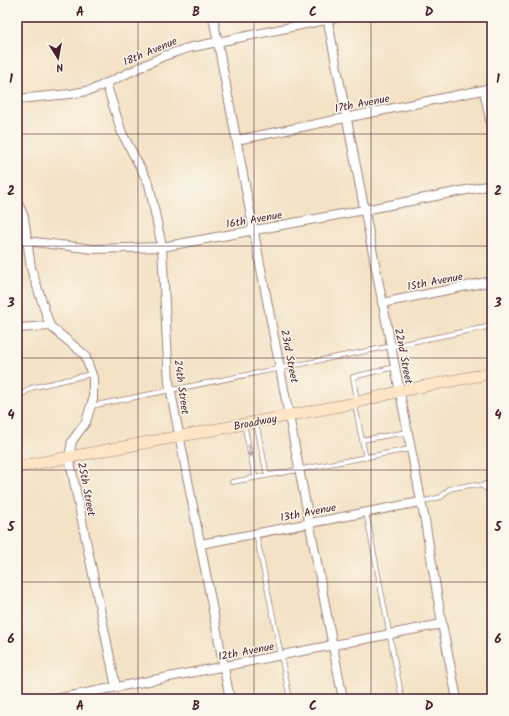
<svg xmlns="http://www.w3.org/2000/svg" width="509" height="716" font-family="Kalam,sans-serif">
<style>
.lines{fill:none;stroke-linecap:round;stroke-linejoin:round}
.lane-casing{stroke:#9e8078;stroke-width:5.5}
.street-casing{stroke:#9e8078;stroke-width:10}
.secondary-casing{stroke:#9e8078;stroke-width:12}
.lane{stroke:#fff;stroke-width:4}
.street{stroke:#fff;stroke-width:8}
.secondary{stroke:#fee5c5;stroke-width:11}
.oneway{stroke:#ae9aa0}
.grid{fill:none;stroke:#4a1f2b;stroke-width:1;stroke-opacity:0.55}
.labels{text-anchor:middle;stroke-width:3;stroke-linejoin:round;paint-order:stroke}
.street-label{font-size:11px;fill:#4a1f2b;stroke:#fbf7ec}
.neatline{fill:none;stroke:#4a1f2b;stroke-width:1.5}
.grid-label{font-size:13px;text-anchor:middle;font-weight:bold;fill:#4a1f2b}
</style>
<rect width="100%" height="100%" fill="#fbf7ec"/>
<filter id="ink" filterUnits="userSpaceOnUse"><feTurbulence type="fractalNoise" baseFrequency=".025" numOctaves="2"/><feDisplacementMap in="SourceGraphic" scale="8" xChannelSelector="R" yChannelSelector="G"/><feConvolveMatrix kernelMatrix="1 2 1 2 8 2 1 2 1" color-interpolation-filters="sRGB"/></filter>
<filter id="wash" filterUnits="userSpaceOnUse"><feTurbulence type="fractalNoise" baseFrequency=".012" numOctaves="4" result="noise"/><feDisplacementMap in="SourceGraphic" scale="16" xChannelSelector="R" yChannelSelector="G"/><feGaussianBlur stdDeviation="0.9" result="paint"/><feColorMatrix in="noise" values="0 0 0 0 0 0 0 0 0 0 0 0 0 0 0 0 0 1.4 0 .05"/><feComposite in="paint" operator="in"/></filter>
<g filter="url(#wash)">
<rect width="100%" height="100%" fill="#f3e2c5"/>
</g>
<g filter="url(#ink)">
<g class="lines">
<g class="lane-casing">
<path id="lane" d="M17,398l14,-10 60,-14
M357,401l-4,-24 42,-10
M355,405l7,35 45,-8
M91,406l401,-80
M256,422l11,53
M244,424l11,53
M362,440l4,18
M232,482l178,-33
M421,502l20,-5 8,-8 21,-4 16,1
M366,512l36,187
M256,533l34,166"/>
</g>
<g class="street-casing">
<path id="street" d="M213,17l130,682
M327,17l98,504 17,103 15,75
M106,83l16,50 27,51 13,63 7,135 61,317
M484,90l8,40
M17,99l53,-5 22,-4 72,-34 24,-8 152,-31
M237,140l255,-52
M17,201l7,16 7,51 19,58 35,29 8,23v21l-7,23 -14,19 -3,16 47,230
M17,240l77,9 68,-2 202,-37 128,-25
M382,303l110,-22
M17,328l33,-2
M486,486l6,-1
M201,544l219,-42
M55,699l387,-75"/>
</g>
<g class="secondary-casing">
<path id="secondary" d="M17,467l338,-64 45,-12 92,-18"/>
</g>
<use href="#lane" class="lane"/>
<use href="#street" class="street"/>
<use href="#secondary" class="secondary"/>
</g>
<defs><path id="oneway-shaft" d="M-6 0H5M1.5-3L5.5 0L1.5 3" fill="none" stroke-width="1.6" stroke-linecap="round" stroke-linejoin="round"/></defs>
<use class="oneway" href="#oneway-shaft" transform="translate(250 451) rotate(78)"/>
</g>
<path class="grid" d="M138,17v682M254,17v682M371,17v682M17,134h475M17,246h475M17,358h475M17,470h475M17,582h475"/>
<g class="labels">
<g class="street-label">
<text transform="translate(150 51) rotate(-23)" y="4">18th Avenue</text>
<text transform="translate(362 103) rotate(-11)" y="4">17th Avenue</text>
<text transform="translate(254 219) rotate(-10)" y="4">16th Avenue</text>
<text transform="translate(435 281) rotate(-11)" y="4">15th Avenue</text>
<text transform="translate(290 356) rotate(79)" y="4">23rd Street</text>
<text transform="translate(404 356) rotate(79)" y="4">22nd Street</text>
<text transform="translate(182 387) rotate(82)" y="4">24th Street</text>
<text transform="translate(255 422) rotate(-11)" y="4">Broadway</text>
<text transform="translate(87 489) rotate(79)" y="4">25th Street</text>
<text transform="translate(308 512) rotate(-11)" y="4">13th Avenue</text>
<text transform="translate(246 651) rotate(-11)" y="4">12th Avenue</text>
</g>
</g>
<rect width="509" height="716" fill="none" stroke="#fbf7ec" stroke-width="44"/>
<g transform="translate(58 58) rotate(169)" stroke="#fbf7ec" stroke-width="3" paint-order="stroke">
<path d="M0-3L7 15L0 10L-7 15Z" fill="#4a1f2b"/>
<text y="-6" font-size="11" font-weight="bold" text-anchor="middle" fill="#4a1f2b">N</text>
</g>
<rect x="22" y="22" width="465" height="672" class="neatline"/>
<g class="grid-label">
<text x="80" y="16">A</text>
<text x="196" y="16">B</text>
<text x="313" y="16">C</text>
<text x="429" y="16">D</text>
<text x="11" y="83">1</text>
<text x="498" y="83">1</text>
<text x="11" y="195">2</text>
<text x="498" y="195">2</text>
<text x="11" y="307">3</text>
<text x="498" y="307">3</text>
<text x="11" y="419">4</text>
<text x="498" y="419">4</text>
<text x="11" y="531">5</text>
<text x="498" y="531">5</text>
<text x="11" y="643">6</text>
<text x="498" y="643">6</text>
<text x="80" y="710">A</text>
<text x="196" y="710">B</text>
<text x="313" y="710">C</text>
<text x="429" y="710">D</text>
</g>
</svg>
